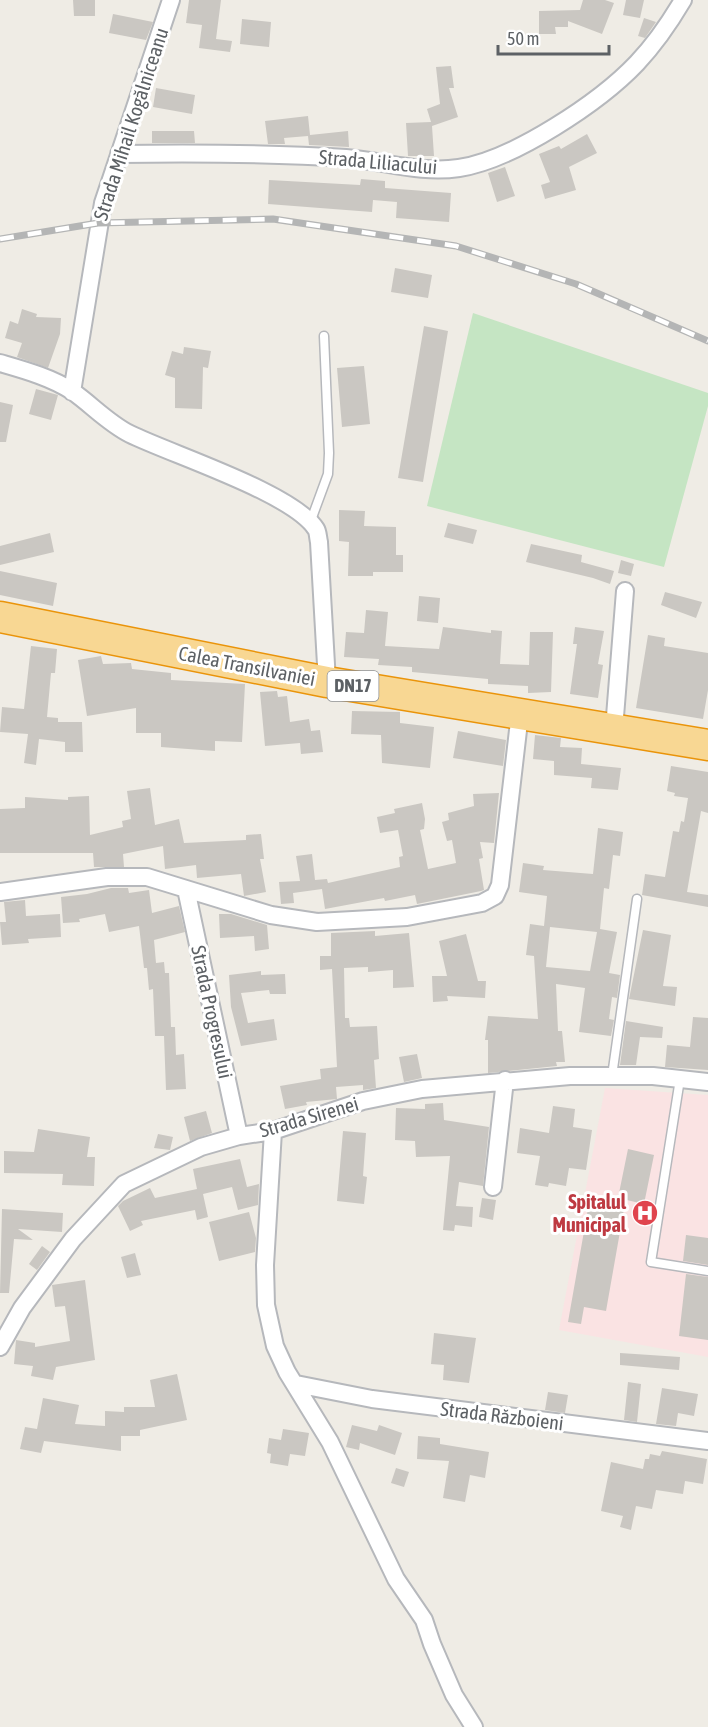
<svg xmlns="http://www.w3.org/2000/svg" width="708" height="1727" font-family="'Asap Condensed',sans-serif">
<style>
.medical{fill:#fae3e3}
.green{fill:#c5e5c3}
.building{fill:#cac7c2;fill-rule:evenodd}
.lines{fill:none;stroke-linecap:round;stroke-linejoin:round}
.lane-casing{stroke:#b6b8bc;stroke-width:11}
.street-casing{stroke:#b6b8bc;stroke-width:20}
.highway-casing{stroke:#ea940a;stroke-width:33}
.lane{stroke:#fff;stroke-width:8}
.street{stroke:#fff;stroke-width:16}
.highway{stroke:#f8d793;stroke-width:30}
.rail-casing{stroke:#b4b5b5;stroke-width:7}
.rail{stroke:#fff;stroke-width:4.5;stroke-dasharray:14;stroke-linecap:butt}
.labels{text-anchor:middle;stroke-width:6;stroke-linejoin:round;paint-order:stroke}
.shield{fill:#fff;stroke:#8e9093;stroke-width:1.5}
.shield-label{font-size:18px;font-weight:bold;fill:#5d6165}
.street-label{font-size:20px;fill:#5d6165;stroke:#fff}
.health-label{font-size:20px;font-weight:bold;fill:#be3a42;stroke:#fff;text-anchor:end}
</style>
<rect width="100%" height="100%" fill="#efece5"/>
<path class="medical" d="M605,1088l103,7v262l-149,-27z"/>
<path class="green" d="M473,313l235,80v13l-44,161 -237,-61z"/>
<path class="building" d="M73,0h22v16h-21z
M189,0h32l-5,39 16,2 -2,11 -31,-4 3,-23 -16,-2z
M583,0h22l9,3 -12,31 -34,-13v6h-13l1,7h-17v-23l41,-1z
M626,0h18l-4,18 -17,-3z
M113,14l40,8 -7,18 -37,-7z
M644,18l12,4 -11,16 -7,-2z
M242,19l29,3 -2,25 -29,-3z
M451,66l3,22h-5l9,29 -26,9 2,30h-26l-2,-33 25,-1 -4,-13 13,-5 -4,-37z
M156,88l39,7 -3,19 -39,-7z
M308,116l2,19 38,-4 1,16 -40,-2 -1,-9 -24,2 1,6h-17l-3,-23z
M152,131h42l1,12h-43z
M587,134l10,19 -28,14 7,23 -31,9 -4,-14 9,-3 -11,-28 20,-8 2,3z
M505,167l10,29 -18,6 -9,-29z
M361,179l24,2v7l66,5 -2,29 -53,-4 1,-16 -24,-2 -1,12 -104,-8 1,-24 91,5z
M395,268l37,7 -4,23 -37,-6z
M22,309l15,5 -1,3 25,1 -1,16 -12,34 -31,-11 5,-14 -17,-5 5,-17 8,3z
M424,326l24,5 -25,151 -25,-4z
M184,347l27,4 -3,17 -5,-1 -1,42 -27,-1v-30l-10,-3 7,-24 11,3z
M364,366l6,58 -28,3 -5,-59z
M36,389l22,6 -7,25 -22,-6z
M0,402l13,3 -7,37h-6z
M339,510l26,1 -1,15 32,1v28h7v17h-30v4h-25l1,-34 -10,-1z
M448,523l29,7 -4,14 -29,-7z
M50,533l4,19 -54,13v-19z
M531,544l51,11 -1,7 33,9 -4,13 -17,-6 -67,-16z
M621,560l13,4 -3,12 -13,-3z
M0,571l57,12 -4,23 -53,-11z
M665,592l37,10 -6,16 -35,-13z
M419,596l21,2 -2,25 -21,-2z
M366,610l22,2 -3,34 54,3 4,-22 48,6v-3l11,1 -2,33 29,1 1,-33h23l-2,60 -23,1v-7l-40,-2v-5l-76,-7v-5l-34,-2 1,-6 -35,-2 2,-25 18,1z
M575,627l29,4 -6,33 5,1 -5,33 -28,-4 7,-50h-4z
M648,635l17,3 -1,8 44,7v37l-5,29 -67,-11z
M31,646l26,3 -2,24h-4l-4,44 11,1v4h24l1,30h-18v-10l-26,-3 -3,26 -12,-2 4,-29 -28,-2 2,-25 22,2z
M101,656l2,8 28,-1 1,6 39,4v7l74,4 -3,58 -27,-1v10l-54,-4v-14h-25v-25l-49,8 -9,-56z
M277,691l1,6 9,-1 3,26 19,-3 2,12 9,-1 3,22 -22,2 -1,-11 -35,3 -5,-54z
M352,711l48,1v11l34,4 -4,41 -48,-5 -1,-28 -30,-1z
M458,731l48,9 -3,26 -50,-8z
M535,735l26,3 -1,9 22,1 -1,16 40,4 -3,22 -27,-2 1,-10 -38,-3v-14l-21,-2z
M671,766l37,6v41l-7,-2 -14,81 21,3v12l-66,-12 3,-21 20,3 8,-46 6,1 2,-11 3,1 4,-24 -14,-2 1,-3 -8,-2z
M150,788l5,37 24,-6 5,24 62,-3v-5l15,-1 3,25h-4l6,33 -22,4 -3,-22 -44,4 -1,-13 -31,4 -2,-23 -40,8 1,13h-30l-1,-14h-93v-44l25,-1v-11l43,3v-3l21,-1 1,39 33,-8 -1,-6 9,-2 -4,-28z
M499,793l-5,50 -14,-1 3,16 -4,1 5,31 -3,1 -64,13 -2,-9 -30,6 -1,-3 -59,11 -3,-20 -29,4 1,10 -13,1 -2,-22 21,-1 -4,-25 16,-2 3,26 12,-1 1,4 72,-16 -1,-10 4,-1 -5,-26 -18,3 -3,-16 18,-4 -1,-4 28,-6 3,16 -1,10 -4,1 8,39 28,-6 -4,-23 -5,1 -5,-19 7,-2 -1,-7 26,-7 -1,-12z
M598,828l25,4 -3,24 -7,-1 -4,34 -5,-1 -4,41 17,3 -8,41 11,2 -3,23 -5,-1 -3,22 5,1 -3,16 -32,-4 6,-44 -29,-4 2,47h4l3,31h-9l1,4 -69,7v-33h-3l3,-24 50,3 -4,-63 -8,-1 4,-31 14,2 3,-30 -28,-4 4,-29 21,3 -1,4 50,4zM550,927l47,5 -7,39 -44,-4z
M111,888h17l1,5 20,-3 3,23 27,-7 6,26 -31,8 2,23 8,-1 1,11h4l2,54h4l1,28 8,-1 2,35 -20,1 -2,-54h-9l-2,-47 -4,1 -2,-22h-3l-5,-42 -30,6 -4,-18 -26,5 1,3 -17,1 -2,-26 26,-3z
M25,900l1,16 34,-2 1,23 -33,2 1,4 -27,2 -2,-23h6l-2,-20z
M219,914h12l36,11 2,24 -14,2 -1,-15 -34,2z
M643,930l28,5 -8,51 14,1 -2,19 -46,-7z
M375,931v5l34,-3 5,54 -21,1v-18l-25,2v-5l-24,1 1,50h4l1,9 27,-1 2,33 -5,1 2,28 -13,2v-5l-27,2 1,12 -31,3 1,3 -22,4 -5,-23 41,-7 -1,-10 17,-2 -5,-98 -12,1v-14h11v-23z
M466,934l12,47h8l-1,17 -38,-2 1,5 -15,1 -1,-26h15l-8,-35z
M261,971v4l24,-1 1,20h-16l-1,-4 -28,3 7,30 26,-4 3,21 -36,6 -10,-39 -2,-32z
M693,1017l15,1v52l-43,-3 2,-22 23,2z
M626,1021l37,6 -1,11 -22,-1 -4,28h-16z
M417,1054l5,24 -18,4 -5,-25z
M443,1103l1,17 45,7 -6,59 -24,-4 -3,24 17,1 -1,20 -17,-2 -1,6 -11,-1 7,-74 -34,1 -1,-16 -20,-1 1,-32 29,1v-5z
M553,1106l22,3 -2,18 19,3 -6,40 -17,-2 -3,18 -17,-3 -1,4 -13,-2 5,-29 -23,-3 3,-25 29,5z
M206,1111l6,22 -22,8 -6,-24z
M38,1129l52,8 -3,20h8l-1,29 -32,-1 1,-11 -59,-1v-22l30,1z
M343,1131l23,2 -3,43 4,1 -3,27 -27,-3z
M158,1134l15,3 -3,13 -16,-2z
M628,1149l26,6 -10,49 -26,-6z
M240,1159l7,28 12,-3 -1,21 -20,5 -6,-23 -29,7 5,23 -11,3 -2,-10 -54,11 2,4 -13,6 -12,-25 5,-5 27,-13 5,10 42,-9 -4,-20z
M482,1198l14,2 -3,20 -14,-3z
M589,1203l35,6 -18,102 -22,-4 -3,17 -13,-2z
M2,1209l61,4 -1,19 -44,-3 15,11 -19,-1 -5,54h-9z
M249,1212l7,26 -1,14 -36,9 -10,-39z
M686,1235l22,3v27l-25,-4z
M42,1246l8,6 -13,18 -8,-6z
M135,1253l6,22 -14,3 -6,-21z
M686,1274l22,3v63l-29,-4z
M85,1280l10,80 -39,7 -3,13 -22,-4 2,-10 -19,-2 2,-24 19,3v4l35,-6 -5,-35 -10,1 -3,-22z
M434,1333l42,5 -7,45 -26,-3 1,-15 -13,-1z
M620,1353l60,4 -1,13 -59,-5z
M177,1374l10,46 -47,10v6h-19v15l-77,-10 -3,12 -21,-4 5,-22 12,2 6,-31 36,7 -4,19 30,2v-15l19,1v-5h31l-5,-27z
M628,1382l13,2 -4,38 -13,-2z
M662,1388l36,6 -4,22 -16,-3 -2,13 -20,-2z
M548,1392l20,3 -3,18 -20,-3z
M352,1425l25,6 2,-6 23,8 -7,22 -35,-12 -1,7 -13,-3z
M283,1429l26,4 -4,23 -15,-2 -2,12 -18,-3 1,-9 -4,-1 2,-15 12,2z
M418,1436l22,2v6l49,8 -4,26 -15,-3 -5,27 -22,-4 6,-37 -32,-2z
M662,1451l45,8 -4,25 -18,-3 -2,13 -27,-4 -4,19 -16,-3 -5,24 -11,-3 3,-11 -22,-5 10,-49 32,7 2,-10h4l1,-5 10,2z
M396,1468l13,4 -5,15 -13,-4z"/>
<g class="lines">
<g class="lane-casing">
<path id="lane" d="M310,523l18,-49 1,-21 -5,-117
M612,1076l25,-177
M680,1079l-29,183 57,9"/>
</g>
<g class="street-casing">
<path id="street" d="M119,154c76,-1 151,-1 227,4 38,3 75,16 113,10 54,-8 141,-66 178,-105 18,-19 33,-41 46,-63
M0,363c24,7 50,14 72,28 20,14 36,32 58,43 43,21 163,59 186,95 2,3 2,9 3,13l8,140
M72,392l31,-189 68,-203
M614,729l11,-138
M186,889l53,247
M0,892l107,-15h40l124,38 46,7 90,-5 75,-14 13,-7 5,-11 20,-172
M273,1131l-8,134 1,40 9,41 12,26 43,70 66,137 28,41 8,24 22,51 20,32
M493,1187l12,-107
M0,1347l22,-39 51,-69 51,-55 77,-37 38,-11 34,-5 90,-30 59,-12 148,-13h83l55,6
M296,1384l76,15 336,42"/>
</g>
<g class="highway-casing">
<path id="highway" d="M0,617l327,65 381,63"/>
</g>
<use href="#lane" class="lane"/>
<use href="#street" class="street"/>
<use href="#highway" class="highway"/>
<g class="rail-casing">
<path id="rail" d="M0,239l98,-16 175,-4 183,27 120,38 132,57"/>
</g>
<use href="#rail" class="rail"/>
</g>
<defs>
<g id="hospital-disc" transform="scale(1.35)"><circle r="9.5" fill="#e0444e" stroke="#fff"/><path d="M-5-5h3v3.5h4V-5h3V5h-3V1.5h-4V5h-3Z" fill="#fff"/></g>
</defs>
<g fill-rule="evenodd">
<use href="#hospital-disc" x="645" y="1213"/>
</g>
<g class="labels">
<rect class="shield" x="327.5" y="671" width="51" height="30" rx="4.5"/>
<g class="shield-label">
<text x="353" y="692">DN17</text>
</g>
<g class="street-label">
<text transform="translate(131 124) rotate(-72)" y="7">Strada Mihail Kogălniceanu</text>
<text transform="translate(378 162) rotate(5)" y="7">Strada Liliacului</text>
<text transform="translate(247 666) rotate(11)" y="7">Calea Transilvaniei</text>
<text transform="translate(212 1012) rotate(78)" y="7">Strada Progresului</text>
<text transform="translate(309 1117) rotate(-16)" y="7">Strada Sirenei</text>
<text transform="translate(502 1416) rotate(7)" y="7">Strada Războieni</text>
</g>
<g class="health-label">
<text x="626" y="1209">Spitalul<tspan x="626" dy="23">Municipal</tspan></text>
</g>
</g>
<path d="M498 45v9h111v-9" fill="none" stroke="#5d6165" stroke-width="3"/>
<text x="507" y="45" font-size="18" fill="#5d6165" stroke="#ffffff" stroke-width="4.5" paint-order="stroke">50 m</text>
</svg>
